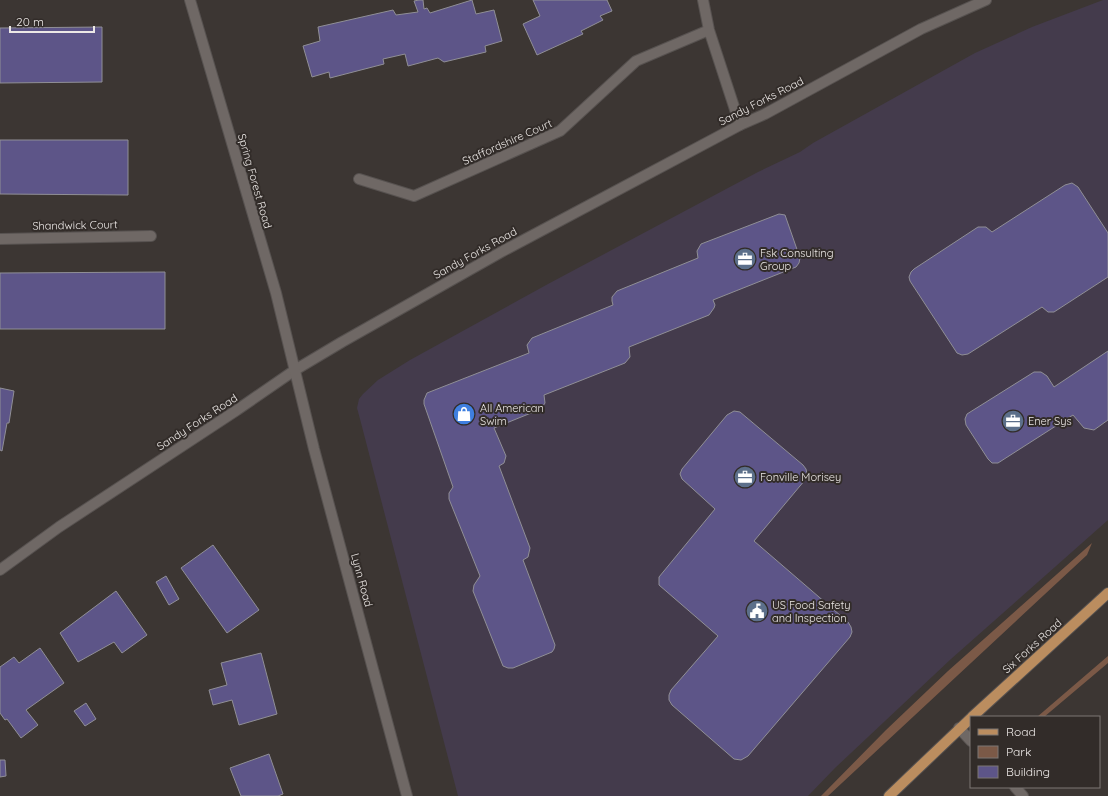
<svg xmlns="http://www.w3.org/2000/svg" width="1108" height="796" font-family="Quicksand,sans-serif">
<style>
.commercial{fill:#443b4c}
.green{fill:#7b5947}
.building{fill:#5d5588;stroke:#908f96}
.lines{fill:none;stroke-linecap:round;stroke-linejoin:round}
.minor-casing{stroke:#575250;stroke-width:12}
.tertiary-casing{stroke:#575250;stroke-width:12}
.secondary-casing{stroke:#575250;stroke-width:12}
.primary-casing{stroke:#575250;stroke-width:12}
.minor{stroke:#6f6865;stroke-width:10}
.tertiary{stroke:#6f6865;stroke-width:10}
.secondary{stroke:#6f6865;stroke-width:10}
.primary{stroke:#bb8d5f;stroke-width:10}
.labels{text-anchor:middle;stroke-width:4;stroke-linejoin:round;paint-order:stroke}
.street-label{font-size:11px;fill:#ece8e6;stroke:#322c29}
.poi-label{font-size:11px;fill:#ece8e6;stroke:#322c29;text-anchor:start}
</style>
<rect width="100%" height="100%" fill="#3c3633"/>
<path class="commercial" d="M1103,0h5v520l-157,139 -116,109 -27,28h-350l-98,-377 -3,-11 2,-9 4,-5 15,-14 32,-20 138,-76 210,-112 42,-20 13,-9 162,-90 57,-26z"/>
<path class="green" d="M1092,543l-5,12 -259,241h-7l65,-66 62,-59z
M1108,656v7l-64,54h-7z"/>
<path class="building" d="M419,0h4l1,9 3,-1 3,5 42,-13 4,14 18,-4 8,31 -17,5 1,6 -42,10 -6,-4 -30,8 -3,-12 -22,5 1,5 -54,14 -1,-6 -17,5 -9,-31 17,-5 -2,-14 75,-17 3,5 22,-3 -4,-11z
M533,0h74l5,11 -12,5 3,4 -22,11 2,3 -46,21 -14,-31 17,-8z
M102,27v55l-102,1v-55z
M0,140h128v55l-128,-1z
M1072,183l6,4 30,46v44l-54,35h-6l-6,-5 -74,47 -6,1 -5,-2 -47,-72 -1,-4 2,-5 3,-3 64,-42h8l6,5 73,-47z
M779,214l6,1 15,43 -1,5 -3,4 -83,33 2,5 -1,3 -5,7 -80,32 1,10 -5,6 -81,32 1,8 -4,6 -47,19 12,28 -2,7 -5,3 31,82 -2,9 -5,3 32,85 -1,4 -2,3 -39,16h-5l-5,-2 -30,-75 1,-6 6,-9 -31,-77v-6l4,-6 -29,-83v-4l3,-7 102,-40 -2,-8 5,-7 81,-33 -1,-4v-4l5,-6 81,-33 -1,-7 4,-7z
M165,272v57h-165v-56z
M1108,351v69l-14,10 -10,-2 -11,-13 -75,48h-6l-4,-4 -22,-34 -1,-6 2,-5 67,-42h7l6,4 7,11z
M0,388l14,3 -5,32h-2l-5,28 -2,-1z
M734,411l6,1 63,53 3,4 1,5 -2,6 -51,61 94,81 3,5 1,5 -2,5 -102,119 -7,4 -7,-1 -62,-54 -3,-5v-5l2,-5 47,-54 -59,-51v-8l56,-68 -33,-30 -2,-5 2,-5 45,-54z
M213,545l46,65 -32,23 -46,-65z
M166,576l13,23 -10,6 -13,-23z
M116,591l31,44 -25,18 -8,-11 -36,20 -18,-29z
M40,648l24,35 -38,27 12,15 -17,13 -14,-19 -2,1 -5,-7v-46l14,-10 5,6z
M261,653l16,61 -38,11 -7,-25 -19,5 -4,-15 18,-5 -6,-22z
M86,703l10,16 -11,7 -11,-15z
M269,754l14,40 -5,2h-37l-11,-28z
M0,760h5l1,16 -6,1z"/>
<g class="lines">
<g class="minor-casing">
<path id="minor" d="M703,0l6,30 31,95
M359,179l55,17 146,-65 76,-70 73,-31
M0,239l151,-3
M959,728l12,13
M1015,787l8,9"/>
</g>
<g class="tertiary-casing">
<path id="tertiary" d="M0,570l59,-43 178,-117 58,-40 47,-28 161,-91 237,-126 25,-11 156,-85 65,-29"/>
</g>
<g class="secondary-casing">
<path id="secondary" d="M190,0l86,293 38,156 93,347"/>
</g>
<g class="primary-casing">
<path id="primary" d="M972,717l136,-124
M889,796l82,-78"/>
</g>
<use href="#minor" class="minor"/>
<use href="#tertiary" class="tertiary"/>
<use href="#secondary" class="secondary"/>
<use href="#primary" class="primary"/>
</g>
<defs>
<g id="office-disc" transform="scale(1.15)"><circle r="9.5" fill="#5c6f8a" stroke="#322c29"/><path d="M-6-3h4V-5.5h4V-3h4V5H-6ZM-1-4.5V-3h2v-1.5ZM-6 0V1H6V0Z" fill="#fff"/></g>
<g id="shop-disc" transform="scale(1.15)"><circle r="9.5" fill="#3f7fe0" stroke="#322c29"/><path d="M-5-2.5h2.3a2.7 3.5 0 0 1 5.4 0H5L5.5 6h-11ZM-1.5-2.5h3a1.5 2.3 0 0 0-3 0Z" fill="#fff"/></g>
<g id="civic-disc" transform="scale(1.15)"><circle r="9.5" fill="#5c6f8a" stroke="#322c29"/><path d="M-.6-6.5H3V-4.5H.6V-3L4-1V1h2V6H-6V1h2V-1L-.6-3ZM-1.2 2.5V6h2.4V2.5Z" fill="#fff"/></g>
</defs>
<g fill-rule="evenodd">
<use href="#office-disc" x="745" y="259"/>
<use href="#shop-disc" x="464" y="414"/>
<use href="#office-disc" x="1013" y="421"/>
<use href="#office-disc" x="745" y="477"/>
<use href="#civic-disc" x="757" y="611"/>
</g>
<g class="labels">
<g class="street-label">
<text transform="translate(761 101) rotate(-27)" y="4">Sandy Forks Road</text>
<text transform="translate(507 142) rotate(-24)" y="4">Staffordshire Court</text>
<text transform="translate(255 181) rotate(74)" y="4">Spring Forest Road</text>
<text transform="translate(75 225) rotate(-1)" y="4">Shandwick Court</text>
<text transform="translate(475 253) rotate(-29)" y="4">Sandy Forks Road</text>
<text transform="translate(197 422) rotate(-33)" y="4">Sandy Forks Road</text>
<text transform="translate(362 580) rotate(75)" y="4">Lynn Road</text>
<text transform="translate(1032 646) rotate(-42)" y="4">Six Forks Road</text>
</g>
<g class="poi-label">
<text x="760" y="257">Fsk Consulting<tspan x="760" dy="13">Group</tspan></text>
<text x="480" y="412">All American<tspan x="480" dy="13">Swim</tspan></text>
<text x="1028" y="425">Ener Sys</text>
<text x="760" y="481">Fonville Morisey</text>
<text x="772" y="609">US Food Safety<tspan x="772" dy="13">and Inspection</tspan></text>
</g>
</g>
<rect x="970" y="716" width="130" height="72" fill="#322c29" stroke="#7c7775"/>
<rect x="978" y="729" width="20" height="6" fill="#bb8d5f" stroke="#7c7775"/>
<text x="1006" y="736" font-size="12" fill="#ece8e6">Road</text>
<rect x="978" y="746" width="20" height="12" fill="#7b5947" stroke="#7c7775"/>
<text x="1006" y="756" font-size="12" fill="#ece8e6">Park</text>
<rect x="978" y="766" width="20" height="12" fill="#5d5588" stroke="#7c7775"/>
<text x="1006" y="776" font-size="12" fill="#ece8e6">Building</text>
<path d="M10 26v6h84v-6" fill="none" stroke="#ece8e6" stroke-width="2"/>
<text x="16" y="26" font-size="12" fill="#ece8e6" stroke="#322c29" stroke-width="3" paint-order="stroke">20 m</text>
</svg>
